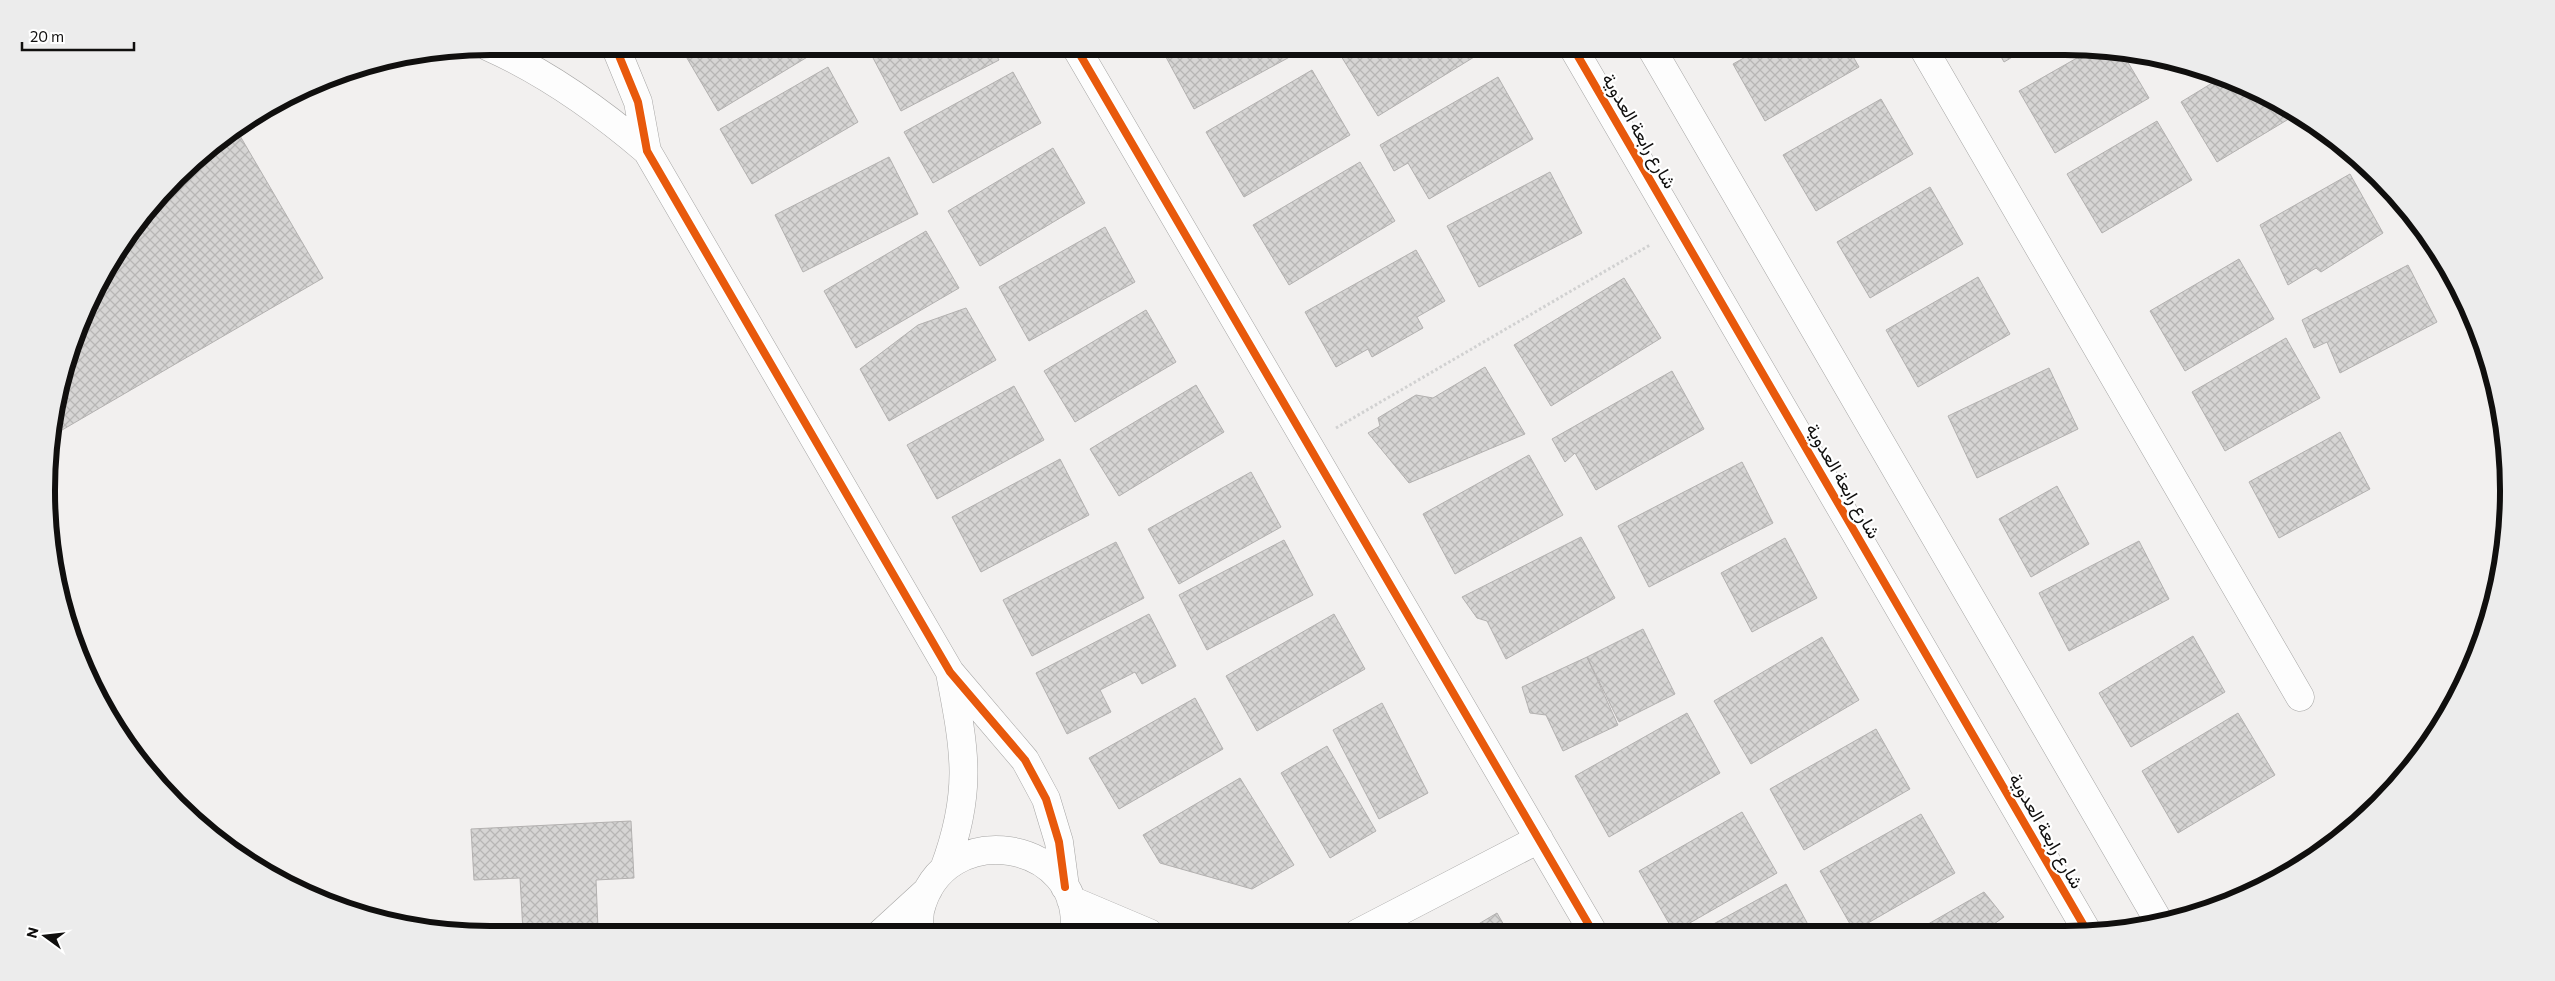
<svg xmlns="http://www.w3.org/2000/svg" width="2555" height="981" font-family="Commissioner,Vazirmatn,sans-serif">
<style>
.building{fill:url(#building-cross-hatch);stroke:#b3b1b0}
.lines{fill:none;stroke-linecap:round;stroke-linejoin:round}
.minor-casing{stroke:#a6a5a4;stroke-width:29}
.tertiary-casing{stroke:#a6a5a4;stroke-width:29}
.path{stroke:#d1d1d1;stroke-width:3;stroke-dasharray:2.5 2.5;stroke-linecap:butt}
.minor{stroke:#fdfdfd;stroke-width:28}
.tertiary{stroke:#fdfdfd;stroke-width:28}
.cycleway-casing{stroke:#fff;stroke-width:11}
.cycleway{stroke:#e8590c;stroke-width:8}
.labels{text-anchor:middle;stroke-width:4.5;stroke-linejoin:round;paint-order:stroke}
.street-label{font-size:18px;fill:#100f0e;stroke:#fff}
.rim{fill:none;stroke:#100f0e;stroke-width:6}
</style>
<defs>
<pattern id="building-cross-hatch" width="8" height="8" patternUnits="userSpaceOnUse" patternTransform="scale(1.25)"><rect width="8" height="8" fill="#d6d5d4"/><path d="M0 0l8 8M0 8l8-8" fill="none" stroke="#b7b6b5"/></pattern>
</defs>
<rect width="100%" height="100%" fill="#f2f0ef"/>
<path class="building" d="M695,46h121l3,4 -101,61 -34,-58z
M891,46h101l7,14 -98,51 -29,-55z
M1160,46h133l4,7 -103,56z
M1357,46h135l-114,70 -37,-60z
M1765,46h82l12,21 -94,54 -32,-57z
M1995,46h36l-27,16z
M2091,50l32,4 26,44 -94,55 -36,-62z
M2159,59l21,2 -15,9z
M828,67l30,55 -106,62 -32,-55z
M1312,70l38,65 -106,62 -38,-65z
M1013,72l28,51 -108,60 -29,-51z
M1498,77l35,62 -104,60 -21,-36 -14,8 -14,-26z
M2222,77l39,15 36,22 -80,48 -36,-60z
M1881,99l32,55 -97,57 -33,-56z
M2157,121l35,59 -90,53 -35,-59z
M236,129l87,149 -273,159 20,-90 36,-78 92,-113z
M1053,148l32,55 -105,63 -32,-55z
M889,157l29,57 -115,58 -28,-57z
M1360,162l35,59 -106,64 -36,-60z
M1550,172l32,61 -103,54 -32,-61z
M2350,174l33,59 -62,39 -5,-4 -28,17 -28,-60z
M1930,187l33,57 -93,54 -33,-56z
M1105,227l30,55 -106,59 -30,-54z
M926,231l33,57 -103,60 -32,-57z
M1416,250l29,51 -28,16 6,11 -51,29 -4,-8 -32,18 -31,-55z
M2239,259l35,60 -89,52 -35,-60z
M2408,265l29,57 -97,51 -13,-31 -13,6 -12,-28z
M1978,277l32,57 -92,53 -32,-57z
M1624,278l37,60 -110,68 -37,-61z
M966,308l30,52 -107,61 -29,-52 58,-44z
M1146,310l30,52 -101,60 -31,-51z
M2286,338l34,60 -95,53 -33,-59z
M1485,367l40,67 -116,49 -41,-50 12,-7 -2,-8 38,-23 17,3z
M2049,368l29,61 -101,49 -29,-62z
M1672,371l32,58 -108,61 -21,-37 -10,9 -13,-23z
M1196,385l28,47 -105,64 -29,-47z
M1014,386l30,54 -107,59 -30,-54z
M2340,432l30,57 -91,49 -30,-56z
M1529,455l34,60 -108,59 -32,-60z
M1060,459l29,56 -108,57 -29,-55z
M1742,462l31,61 -124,64 -31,-61z
M1251,472l30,55 -102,57 -31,-55z
M2057,486l32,58 -58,33 -32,-58z
M1581,537l34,61 -109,61 -19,-38 -10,-3 -15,-21z
M1785,538l32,60 -65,34 -31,-59z
M1284,540l29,55 -106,55 -28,-55z
M2139,541l30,58 -100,52 -30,-58z
M1116,542l28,56 -112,58 -29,-56z
M1149,614l27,52 -34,18 -7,-12 -35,18 11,22 -44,22 -31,-61z
M1334,614l31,55 -108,62 -31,-55z
M1643,629l32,65 -56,28 -32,-65z
M2193,636l32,56 -94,55 -32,-54z
M1822,637l37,63 -108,64 -37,-63z
M1587,657l31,68 -55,26 -17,-36 -16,-2 -8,-26z
M1195,698l28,51 -104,60 -30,-51z
M1382,703l46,90 -49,26 -46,-89z
M1687,713l33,60 -111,64 -34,-61z
M2238,713l37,62 -97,58 -36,-62z
M1876,729l34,60 -106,61 -34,-61z
M1327,746l49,85 -46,27 -49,-85z
M1240,778l54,87 -42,24 -92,-26 -17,-28z
M1742,812l35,61 -103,59 -35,-61z
M1921,814l34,59 -101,58 -34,-60z
M631,821l3,57 -38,2 2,48 -75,4 -3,-54 -46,2 -3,-51z
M1786,884l26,48h-113z
M1984,892l20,25 -13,9 2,5h-77z
M1497,913l11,19h-43z"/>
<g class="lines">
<g class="minor-casing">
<path id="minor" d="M615,46l23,56 9,49 303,521 75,88 21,39 13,43 6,45
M1075,46l518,886
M1922,46l378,651
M489,47c58,26 110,63 158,104
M944,869c29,-77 21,-118 6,-196
M1071,900l78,33
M1358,933l181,-94
M880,934l48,-44
M919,934c0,-8 0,-16 1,-23 23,-96 166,-71 154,22"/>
</g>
<g class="tertiary-casing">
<path id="tertiary" d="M1572,46l515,885
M1650,46l508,874"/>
</g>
<path class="path" d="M1336,428l314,-183"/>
<use href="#minor" class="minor"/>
<use href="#tertiary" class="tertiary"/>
<g class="cycleway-casing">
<path id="cycleway" d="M615,46l23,56 9,49 303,521 75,88 21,39 13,43 6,45
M1075,46l518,886
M1572,46l515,885"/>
</g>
<use href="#cycleway" class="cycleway"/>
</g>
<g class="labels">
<g class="street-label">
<text transform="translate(1639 131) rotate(60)" y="6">شارع رابعة العدوية</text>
<text transform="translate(1843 481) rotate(60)" y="6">شارع رابعة العدوية</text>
<text transform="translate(2046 831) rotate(60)" y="6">شارع رابعة العدوية</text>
</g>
</g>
<path d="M0 0H2555V981H0ZM490 55H2065A435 435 0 0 1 2500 490V491A435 435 0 0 1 2065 926H490A435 435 0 0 1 55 491V490A435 435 0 0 1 490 55Z" fill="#ececec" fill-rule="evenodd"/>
<path class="rim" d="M490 55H2065A435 435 0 0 1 2500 490V491A435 435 0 0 1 2065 926H490A435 435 0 0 1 55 491V490A435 435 0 0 1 490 55Z"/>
<g transform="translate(45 936) rotate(285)" stroke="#ffffff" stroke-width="4" paint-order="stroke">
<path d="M0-4L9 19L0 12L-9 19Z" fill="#100f0e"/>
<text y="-8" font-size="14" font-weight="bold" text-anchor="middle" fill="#100f0e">N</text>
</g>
<path d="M22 42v8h112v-8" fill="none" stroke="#100f0e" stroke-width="2.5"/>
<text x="30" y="42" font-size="15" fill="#100f0e" stroke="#ffffff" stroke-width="4" paint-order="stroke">20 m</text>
</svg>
